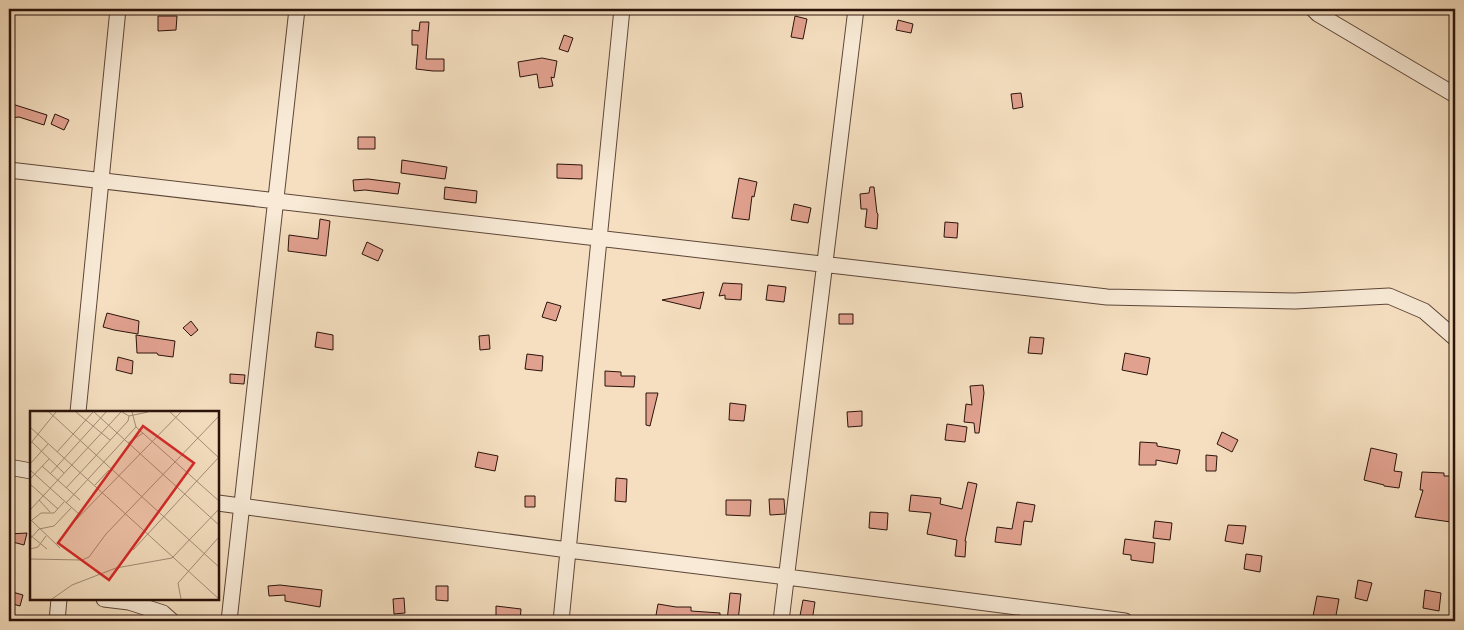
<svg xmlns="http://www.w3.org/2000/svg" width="1464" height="630" font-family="'IM FELL Great Primer',serif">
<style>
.building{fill:#e1a18f;stroke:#2a130a}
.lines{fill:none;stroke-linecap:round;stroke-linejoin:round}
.minor-casing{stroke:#5d4638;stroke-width:17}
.minor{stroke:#f8ead6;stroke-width:15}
.inset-road{fill:none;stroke:#a48d77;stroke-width:1}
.view{fill:#d62828;fill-opacity:0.15;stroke:#d62828;stroke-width:2.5}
.inset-edge{fill:none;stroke:#2a130a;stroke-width:2.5}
</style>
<rect width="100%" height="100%" fill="#f5dfc0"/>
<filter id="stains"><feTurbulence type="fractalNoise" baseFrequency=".004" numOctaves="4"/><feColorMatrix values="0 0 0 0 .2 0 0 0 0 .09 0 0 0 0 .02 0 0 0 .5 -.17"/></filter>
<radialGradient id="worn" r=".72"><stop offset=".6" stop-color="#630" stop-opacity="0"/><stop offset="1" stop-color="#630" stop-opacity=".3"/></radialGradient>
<path class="building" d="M158,16h19l-1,14 -18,1z
M795,16l12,3 -4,20 -12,-2z
M898,20l15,4 -2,9 -15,-3z
M420,22h9l-3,37h18v12h-11l-17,-2 2,-24h-6v-15l7,1z
M564,35l9,3 -5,14 -9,-3z
M542,58l15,3 -3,17 -3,-1 2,9 -14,2 -2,-14 -17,3 -2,-15z
M1021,93l2,14 -10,2 -2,-15z
M9,103l38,12 -3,10 -25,-8 -9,1z
M55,114l14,6 -5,10 -13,-6z
M358,137h17v12h-17z
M402,160l45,7 -2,12 -44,-6z
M557,164l25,1v14l-25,-1z
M739,178l18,4 -3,15 -2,-1 -3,24 -17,-2z
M368,179l32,4 -2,11 -33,-4 -11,1 -1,-11z
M445,187l32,4 -1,12 -32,-4z
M870,187h4l3,26 1,1 -1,15 -12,-2 2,-18h-6l-1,-15 9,-1z
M794,204l17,4 -3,15 -17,-3z
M320,219l10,2 -4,35 -38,-5 1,-16 29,4z
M945,222l13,1 -1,15 -13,-1z
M367,242l16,8 -5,11 -16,-7z
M723,283l19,1 -1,16 -16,-1v-4l-6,1z
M768,285l18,2 -2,15 -18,-2z
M704,292l-4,17 -38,-9z
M547,302l14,4 -5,15 -14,-4z
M107,313l32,8 -1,13 -24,-4 -11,-3z
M839,314h14v10h-14z
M191,321l7,9 -7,6 -8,-8z
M317,332l16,3v15l-18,-3z
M136,335l39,6 -2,16 -15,-2 -1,-2h-20z
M489,335l1,14 -10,1 -1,-14z
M1030,337l14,1 -2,16 -14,-1z
M1125,353l25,5 -3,17 -25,-5z
M527,354l16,2 -1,15 -17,-2z
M118,357l15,4 -1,13 -16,-4z
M605,371l16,1v4h14l-1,11 -29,-1z
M230,374l15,1 -1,9 -14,-1z
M983,385l1,8 -5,40h-4l-1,-10 -10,-1 2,-18 6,1 -2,-19z
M646,393h12l-8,33 -4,-1z
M730,403l16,2 -2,16 -15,-1z
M862,411v15l-14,1 -1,-15z
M947,424l20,3 -2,15 -20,-2z
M1222,432l16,8 -6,12 -15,-8z
M1140,442l17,1v3l23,4 -3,14 -21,-4v5h-17z
M1371,448l26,6 -3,17 8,1 -3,16 -15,-2v-1l-20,-5z
M478,452l20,4 -3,15 -20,-4z
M1206,455l11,1 -1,15h-10z
M1422,472l22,1v3h11l-2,23h2l-4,23 -36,-5 8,-27h-3z
M616,478l11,1 -1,23 -11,-1z
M968,482l9,2 -12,57h1l-1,16 -10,-1 2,-16 -30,-6 4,-21 -22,-2 2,-16 30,3 -1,6 22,5z
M525,496h10v11h-10z
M769,499h15l1,15 -15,1z
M726,500h25l-1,16 -24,-1z
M1017,502l18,3 -3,17 -8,-1 -3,24 -26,-3 2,-15 15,2z
M870,512l18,1 -1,17 -18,-2z
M1155,521l17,2 -2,17 -17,-2z
M1228,525l18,1 -3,18 -18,-3z
M27,533l-3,12 -15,-4v-7z
M1125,539l30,4 -2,20 -22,-3v-5l-8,-1z
M1246,554l16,2 -2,16 -16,-3z
M1358,580l14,3 -5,18 -12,-3z
M280,585l42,5 -2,17 -35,-6v-6l-16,1 -1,-10z
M436,586h12v15l-12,-1z
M1425,590l16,3 -2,18 -16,-3z
M9,591l14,4 -3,11 -11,-3z
M730,593l11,1 -3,27h-11z
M1317,596l22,3 -4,22h-23z
M404,598l1,15 -11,1 -1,-15z
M803,600l12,2 -3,19h-13z
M658,604l18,3h15v4l29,2v8h-65z
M496,606l25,3 -1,12h-16v-3l-8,-1z"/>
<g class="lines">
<g class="minor-casing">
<path id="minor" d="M1313,9l5,5 137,81
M9,170l1098,127 188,4 94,-5 35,15 31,27
M78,412l40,-403
M9,467l22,4
M218,503l350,47 219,27 338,44
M104,599l25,3 34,11 9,8
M57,621l2,-22
M229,621l68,-612
M561,621l61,-612
M781,621l75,-612"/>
</g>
<use href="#minor" class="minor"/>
</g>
<g transform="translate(30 411)">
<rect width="189" height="189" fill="#f5dfc0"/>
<path class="inset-road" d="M19,1l170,155M46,1l34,28M64,1l125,113M92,1l7,4 19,-4M102,1l4,15 83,74M140,1l49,46M0,16l189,172M2,31l32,31M98,32l15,-10M0,33l26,-32M27,41l36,-40M0,53l18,-20M12,55l38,34M0,59l50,45M20,63l56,-62M0,68l19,-20M0,73l28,25M65,74l14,-15M36,77l62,-67 1,-5M9,89l11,12M36,92l70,-76M0,99l91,-98M0,108l30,29M2,109l9,-7h13l10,-11M38,117l113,-116M0,124l17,14M0,128l9,-10 15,-3 17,-18M0,138l8,-2 8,-11M103,139l86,-93M0,148l52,1 7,-3 17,-23 113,-118M22,188l20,-14 44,-17 56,-10 47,-49M151,188l-3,-16 41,-46"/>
<path class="view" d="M113,15l51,37 -85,117 -51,-37z"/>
<rect width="189" height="189" class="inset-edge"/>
</g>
<rect width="1464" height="630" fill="none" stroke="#f5dfc0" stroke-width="30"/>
<rect x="10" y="10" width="1444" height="610" fill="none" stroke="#2a130a" stroke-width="2.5"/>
<rect x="15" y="15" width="1434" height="600" fill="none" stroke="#2a130a"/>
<rect width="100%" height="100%" filter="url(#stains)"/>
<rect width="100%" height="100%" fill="url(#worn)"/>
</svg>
